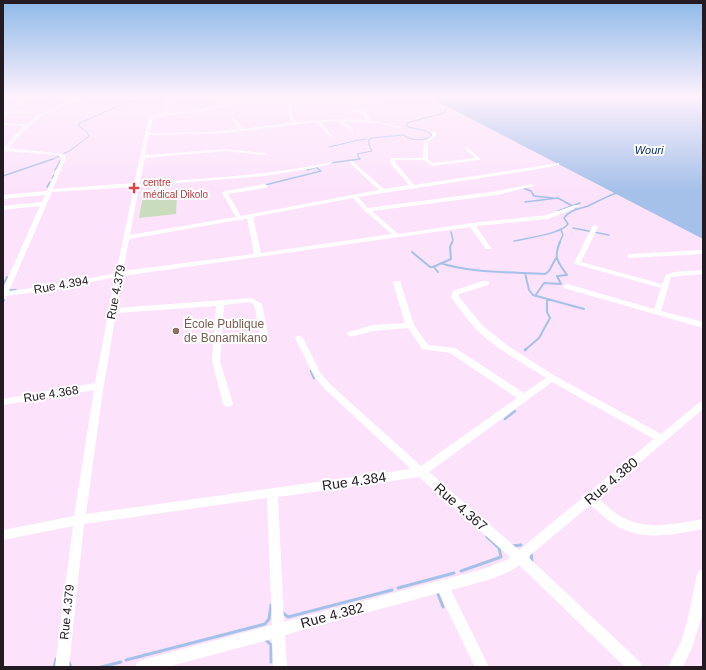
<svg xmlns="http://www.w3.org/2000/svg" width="706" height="670" font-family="Arial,sans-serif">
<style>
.green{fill:#c9dcbb}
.water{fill:#a6c1e9}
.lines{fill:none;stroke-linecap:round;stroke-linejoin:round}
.stream-far4{stroke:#a6c1e9;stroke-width:1}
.stream-far3{stroke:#a6c1e9;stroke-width:1.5}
.stream-far2{stroke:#a6c1e9;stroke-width:2}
.stream-far1{stroke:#a6c1e9;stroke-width:2.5}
.stream{stroke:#a6c1e9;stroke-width:3}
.minor{fill:#fff;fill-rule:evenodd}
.health-dot{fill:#e0444e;stroke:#fff;stroke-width:1.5}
.education-dot{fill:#8d6e63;stroke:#fff;stroke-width:1.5}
.labels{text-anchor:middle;stroke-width:4;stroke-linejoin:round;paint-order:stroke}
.far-health-label{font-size:10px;fill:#be3a42;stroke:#fff;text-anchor:start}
.far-water-label{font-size:11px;font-style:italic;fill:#103162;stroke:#fff}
.street-label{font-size:12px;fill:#231a22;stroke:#fff}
.education-label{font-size:12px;fill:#785e54;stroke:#fff;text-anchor:start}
.near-street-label{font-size:14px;fill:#231a22;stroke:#fff}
</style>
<rect width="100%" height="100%" fill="#fce3fb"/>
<path class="green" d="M177,193l-1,21 -37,4 4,-22z"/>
<path class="water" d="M427,96h276v143z"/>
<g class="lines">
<path class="stream-far4" d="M360,140l7,-1
M329,147l30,-7
M51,160l20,-10 18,-14 -3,-5 -8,-5 2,-3 47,-21 29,-6
M353,160l7,-1 -3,-5 15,-3 -3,-6v-6l3,-1 31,-3c9,6 18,6 28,2l1,-2 -6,-4 -18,-4 -2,-4 38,-10 2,-4 4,-2"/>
<path class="stream-far3" d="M330,163l30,-4
M55,170l5,-9
M307,170l10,-3
M3,176l50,-17
M52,178l2,-3
M265,185l56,-14 -4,-3
M47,187l3,-5
M523,188l8,3 3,5 19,2
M525,202l33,-4 18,10
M558,211l22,-8
M573,228l36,7
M451,232l2,8 -1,3
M514,241c13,-3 47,-7 54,-17l-4,-6c6,-9 18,-9 26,-13 9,-4 17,-9 27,-12
M559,243l4,-8 -2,-5"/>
<path class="stream-far2" d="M412,252l18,15h3l18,-8 -1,-12 2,-5
M441,263c26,10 75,9 104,11l4,-3 7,-13
M434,267l4,5
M525,273l4,17 4,5 51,14
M558,276l9,-1c-9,-13 -14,-17 -7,-33
M3,285l4,-8
M10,290h6
M535,296l9,-13 17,1 -4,-8
M3,302l1,-2
M525,350l14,-12 11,-20 -3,-6v-13"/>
<path class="stream-far1" d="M525,350l1,-1
M311,371l3,7
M505,419l10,-8"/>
<path class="stream" d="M512,546l9,-1
M531,553l1,9
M461,571l40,-14 -2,-9 -12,-11
M398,588l56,-15
M437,591l6,16
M282,612l6,5 104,-27
M265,639l6,6
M271,645v17
M126,660l139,-36 4,-5 2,-14
M69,662l2,5
M54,667l2,-8
M101,667l20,-5"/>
<path class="minor" d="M53,96h6l-10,3 -2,-1z
M84,96h6c-7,4 -16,5 -24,8 -25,10 -40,23 -57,44l55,6 2,4 -13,31 81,-6 15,-67 15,-3 1,-14 2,-1 2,1 -1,14 30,-3 25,-6 -3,-1 -6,-7h4c6,7 9,8 18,6l111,-1v-2l2,-3h4l-2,5h27l-1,2h-25l1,6 12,2 5,9 32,7 -2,1 -21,-5 -36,-2 11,9v2h-2l-14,-11h-2l-15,1 11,14 -2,1 -13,-15 -90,11 -78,2 -4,20 81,-6 38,4 2,1 -2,1 -38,-4 -81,7 -5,25c64,-5 128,-7 191,-21l2,1 -19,5 -49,8 -126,10 -9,49 106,-18 -14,-24 3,-2 40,-7 3,2 -3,2 -37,6 13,22 138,-26 -29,-27v-2h2l32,28 25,-4 -19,-22 1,-4 2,-1h30l1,-16 8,-6v-4l2,-1 2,1v4l-8,6v18l5,3 42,-5 -10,-9v-1l2,-1 14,12 -2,1 -47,6 -9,-6h-28v2l19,23 145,-22v2l-27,5 -174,27 10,11 129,-17 34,-7 3,2 -37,9 -125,16 26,23 74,-11 75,-8 28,-10 5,1 -32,13 -72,7 15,22 -1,1h-4l-16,-22 -348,49 -5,32 134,-10 11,6 6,30 -4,3 -4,-3 -6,-29 -4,-3 -26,3 -4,56 13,43 -2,2 -3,1 -3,-1 -2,-2 -11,-43 4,-55 -100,7 -13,77 -17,124 325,-45 -85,-79 -11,-12 -20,-40 4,-3 4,3 18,36 11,12 89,80 96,-68 -67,-45 -28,-4 -14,-21 -35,3 -22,6 -4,-3 1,-2 25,-7 32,-2 -12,-40 1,-2h6l14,44 14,20 27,3 69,45 22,-15c-22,-14 -46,-27 -65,-44 -11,-11 -21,-24 -30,-37l2,-6 29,-10h6l1,2 -1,2 -29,9v3l24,29 25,20 47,30 106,58 39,-32 3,-1v8l-105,89c9,8 19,18 30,22 23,10 51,3 75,-1v10c-28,5 -59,13 -86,-3 -10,-6 -18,-14 -27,-21l-62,52 112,105 2,5h-17l-106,-102c-15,13 -49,20 -68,25l38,77h-14l-36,-74 -154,42 2,32h-14l-1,-28 -105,28h-32l2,-5 5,-2 130,-35 -5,-127 -183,26 -15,143h-14l18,-141 -70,14v-10l71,-14 20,-126 -91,15v-6l92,-16 20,-106 -52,11 -56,8 -1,3h-3v-10l37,-83 -37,4v-4l39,-4 3,-7 -42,4v-4l44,-4 15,-33 -4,-3 -55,-4v-3h1l19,-22 -20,-1v-2l23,1 11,-8 17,-9zM348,103l2,8 12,2 4,7 -30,-1 -39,3 -4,-5 -1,-13zM236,104h52l1,13 4,5 -50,7 -10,-12 -2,1 7,11 -31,3 -57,1 3,-16 45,-5zM134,187l-18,86 -53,11 -54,7 43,-99zM353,198l12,13 27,23 -131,19 -8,-36zM247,218l7,36 -131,17 6,-32 109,-19 2,1zM552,382l102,57 -135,111 -90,-78zM419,477l91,80 -4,3 -23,9 -199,53 -6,-125z
M23,97l3,1 -14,13 19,1 1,2 -23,-1 -3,3h-2l1,-3h-2v-2h4z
M595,225l3,2 -17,35 81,22 4,-9 8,-3 29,-2v4l-32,3 -10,34 42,11v6l-139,-40 -1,-2 4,-2 87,25 7,-21 -86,-24 -1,-1 18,-36z
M703,250v4l-73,4 -3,-2 3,-2z
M703,569v43l-10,33 -10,22h-15l13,-25 6,-20 10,-47 2,-4z"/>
</g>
<linearGradient id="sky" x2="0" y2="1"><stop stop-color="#8db9e8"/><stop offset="0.51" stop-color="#fef2fd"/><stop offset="1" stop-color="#fef2fd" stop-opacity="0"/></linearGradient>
<rect width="706" height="190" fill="url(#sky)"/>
<path class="health-dot" d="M132 182h4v4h4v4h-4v4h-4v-4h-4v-4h4z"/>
<circle class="education-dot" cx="176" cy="331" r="4"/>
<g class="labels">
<g class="far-health-label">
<text x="143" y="186">centre<tspan x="143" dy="12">médical Dikolo</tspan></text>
</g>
<g class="far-water-label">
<text x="649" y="154">Wouri</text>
</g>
<g class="street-label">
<text transform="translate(61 285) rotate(-10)" y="4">Rue 4.394</text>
<text transform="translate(116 292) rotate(-79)" y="4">Rue 4.379</text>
<text transform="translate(51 394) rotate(-9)" y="4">Rue 4.368</text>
<text transform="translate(67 612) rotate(-84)" y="4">Rue 4.379</text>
</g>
<g class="education-label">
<text x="184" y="328">École Publique<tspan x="184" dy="14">de Bonamikano</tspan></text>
</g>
<g class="near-street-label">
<text transform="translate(354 481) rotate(-8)" y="5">Rue 4.384</text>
<text transform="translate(611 481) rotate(-40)" y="5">Rue 4.380</text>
<text transform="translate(461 507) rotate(41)" y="5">Rue 4.367</text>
<text transform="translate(332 615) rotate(-15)" y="5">Rue 4.382</text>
</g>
</g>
<rect width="706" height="670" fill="none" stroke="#231a22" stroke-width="8"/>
</svg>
